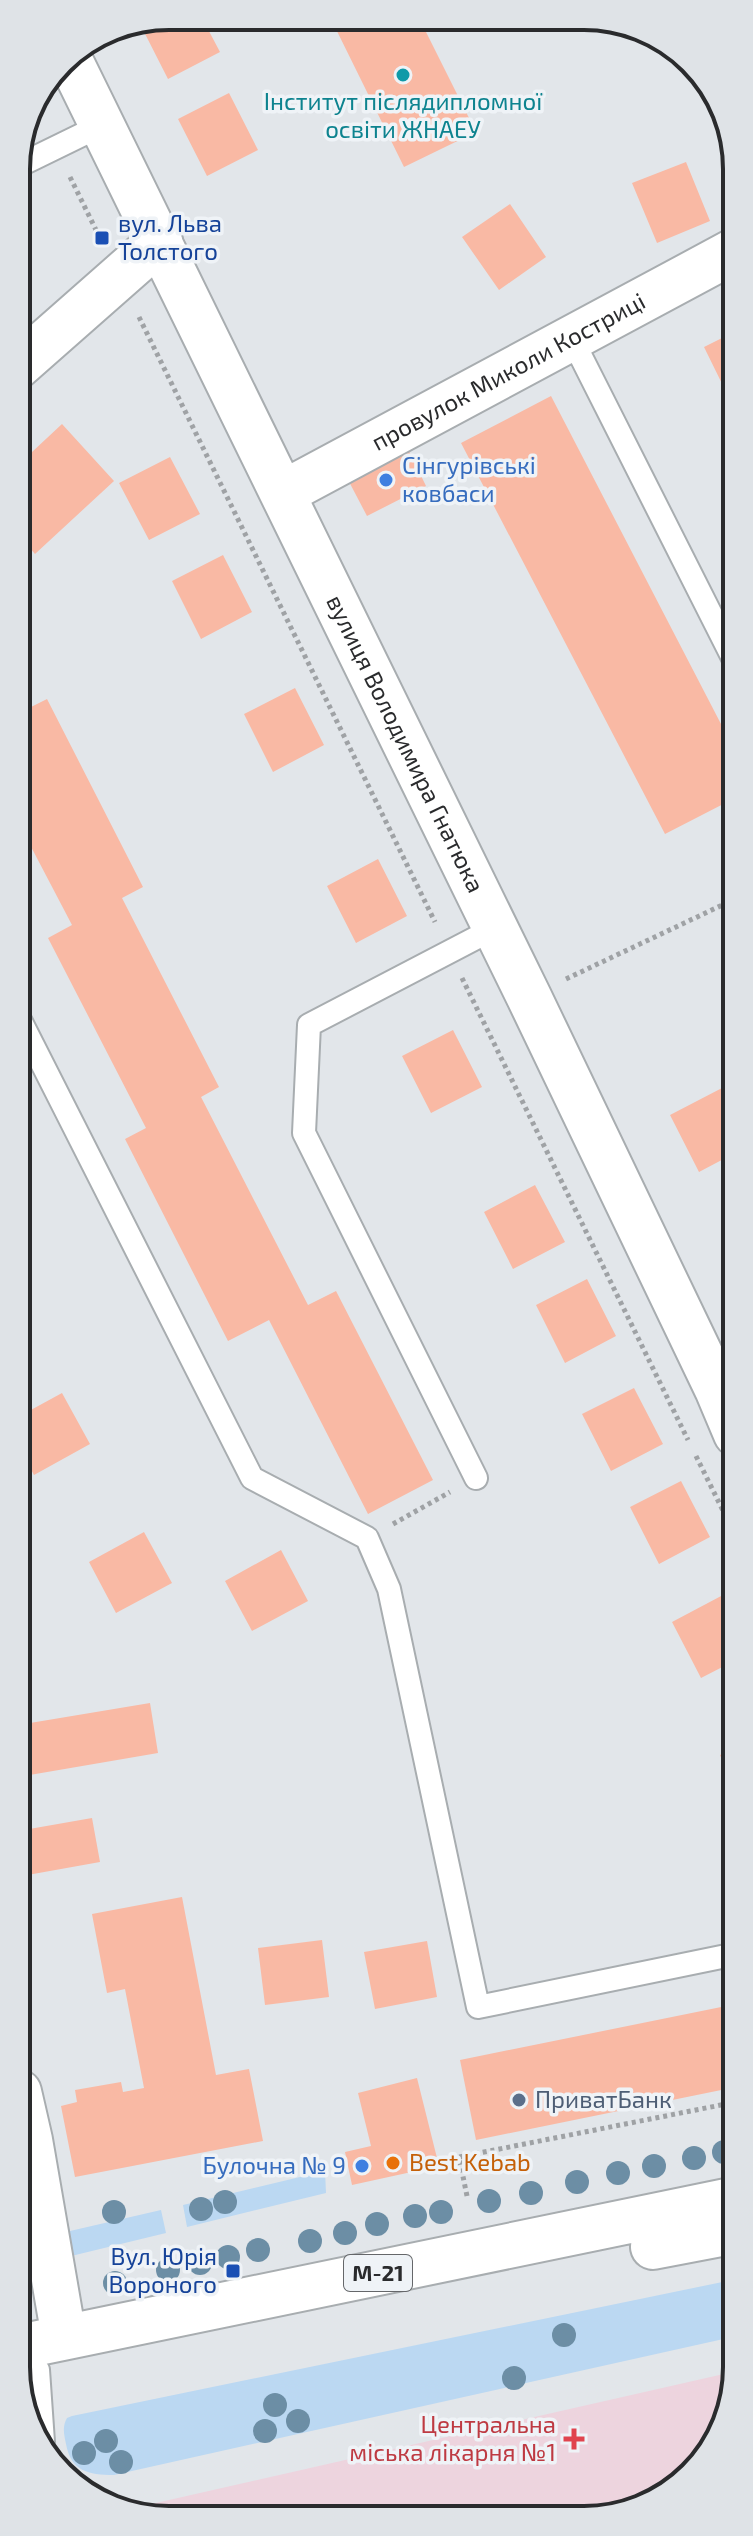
<svg xmlns="http://www.w3.org/2000/svg" width="753" height="2536" font-family="'Exo 2',sans-serif">
<style>
.medical{fill:#edd4de}
.green{fill:#bbd8f2}
.building{fill:#f9b9a4}
.lines{fill:none;stroke-linecap:round;stroke-linejoin:round}
.service-casing{stroke:#a8adb0;stroke-width:26}
.minor-casing{stroke:#a8adb0;stroke-width:48}
.secondary-casing{stroke:#a8adb0;stroke-width:48}
.trunk-casing{stroke:#a8adb0;stroke-width:48}
.path{stroke:#9fa2a5;stroke-width:5;stroke-dasharray:4 4;stroke-linecap:butt}
.service{stroke:#fff;stroke-width:22}
.minor{stroke:#fff;stroke-width:44}
.secondary{stroke:#fff;stroke-width:44}
.trunk{stroke:#fff;stroke-width:44}
.tree{fill:#6c8ea5}
.culture-dot{fill:#0f9aa8;stroke:#eff3f7;stroke-width:3}
.transit-dot{fill:#1a4fb4;stroke:#eff3f7;stroke-width:3}
.shop-dot{fill:#3f7fe0;stroke:#eff3f7;stroke-width:3}
.service-dot{fill:#5c6f8a;stroke:#eff3f7;stroke-width:3}
.food-dot{fill:#e8710a;stroke:#eff3f7;stroke-width:3}
.health-dot{fill:#e0444e;stroke:#eff3f7;stroke-width:3}
.labels{text-anchor:middle;stroke-width:7;stroke-linejoin:round;paint-order:stroke}
.shield{fill:#eff3f7;stroke:#65676a;stroke-width:2}
.shield-label{font-size:22px;font-weight:bold;fill:#2a2b2d}
.culture-label{font-size:24px;fill:#0d838f;stroke:#eff3f7}
.transit-label{font-size:24px;fill:#164399;stroke:#eff3f7;text-anchor:start}
.street-label{font-size:24px;fill:#2a2b2d;stroke:#eff3f7}
.shop-label{font-size:24px;fill:#366cbe;stroke:#eff3f7;text-anchor:start}
.service-label{font-size:24px;fill:#4e5e75;stroke:#eff3f7;text-anchor:start}
.food-label{font-size:24px;fill:#c56008;stroke:#eff3f7;text-anchor:start}
.health-label{font-size:24px;fill:#be3a42;stroke:#eff3f7;text-anchor:end}
.rim{fill:none;stroke:#2a2b2d;stroke-width:4}
</style>
<rect width="100%" height="100%" fill="#e2e6ea"/>
<path class="medical" d="M737,2371v6l-38,91 -85,49h-476l-13,-7z"/>
<path class="green" d="M50,2141l20,90 91,-21 5,23 -103,25z
M325,2171l1,22 -139,34 -4,-22z
M737,2279v57l-623,139c-26,0 -43,-4 -48,-31 -2,-10 -4,-17 1,-26l5,-2z"/>
<path class="building" d="M169,16h32l19,36 -52,27 -29,-57z
M330,17l89,1 57,114 -72,35z
M229,93l29,57 -51,26 -29,-57z
M686,162l24,59 -53,22 -25,-60z
M510,204l36,53 -47,33 -37,-53z
M734,332v71l-2,1 -28,-57z
M551,396l184,355v47l-70,36 -204,-391z
M62,424l52,57 -79,73 -18,-21v-67z
M405,443l21,43 -59,30 -22,-42z
M170,457l30,57 -51,26 -30,-57z
M223,555l29,57 -51,27 -29,-58z
M295,688l29,57 -51,27 -29,-58z
M47,699l96,188 -21,11 97,189 -18,10 107,208 28,-14 97,189 -65,34 -99,-194 -41,21 -103,-202 21,-11 -98,-190 24,-13 -55,-105v-106z
M378,859l29,57 -51,27 -29,-57z
M453,1030l29,57 -51,26 -29,-57z
M722,1088l13,27v38l-36,19 -29,-57z
M535,1185l30,57 -52,27 -29,-57z
M587,1279l29,57 -51,27 -29,-58z
M634,1388l29,56 -52,27 -29,-57z
M62,1393l28,51 -56,31 -16,-30v-28z
M681,1481l29,56 -51,27 -29,-57z
M144,1532l28,51 -56,30 -27,-51z
M281,1550l27,51 -56,30 -27,-50z
M723,1595l13,25v40l-35,18 -29,-56z
M150,1703l8,50 -140,24v-52z
M736,1748v44l-16,-37z
M92,1818l8,44 -78,14 -4,-45z
M182,1897l34,178 33,-6 14,72 -188,36 -14,-71 16,-4 -2,-12 46,-8 2,10 21,-4 -19,-99 -18,4 -15,-79z
M322,1940l7,57 -64,8 -7,-57z
M427,1941l10,56 -62,12 -11,-57z
M736,2004v83l-260,53 -16,-80z
M417,2078l22,88 -87,19 -7,-33 26,-6 -13,-53z"/>
<g class="lines">
<g class="service-casing">
<path id="service" d="M16,167l86,-42
M571,337l164,325
M17,1014l235,464 115,60 22,51 89,418 258,-53
M476,1478l-172,-345 5,-108 186,-97
M38,2370l5,72"/>
</g>
<g class="minor-casing">
<g id="minor">
<path d="M17,367l143,-126"/>
<path id="s1" d="M283,493l451,-242"/>
<path d="M19,2092l11,48 34,197"/>
</g>
</g>
<g class="secondary-casing">
<g id="secondary">
<path id="s2" d="M68,56l461,941 188,392 19,45"/>
</g>
</g>
<g class="trunk-casing">
<path id="trunk" d="M653,2247l84,-16
M19,2347l717,-148"/>
</g>
<path class="path" d="M70,177l29,59
M139,317l296,605
M462,978l226,462
M566,979l169,-80
M696,1456l40,81
M393,1524l57,-32
M467,2196l-8,-39 277,-55"/>
<use href="#service" class="service"/>
<use href="#minor" class="minor"/>
<use href="#secondary" class="secondary"/>
<use href="#trunk" class="trunk"/>
</g>
<g class="tree">
<circle cx="724" cy="2152" r="12"/>
<circle cx="694" cy="2158" r="12"/>
<circle cx="654" cy="2166" r="12"/>
<circle cx="618" cy="2173" r="12"/>
<circle cx="577" cy="2182" r="12"/>
<circle cx="531" cy="2193" r="12"/>
<circle cx="489" cy="2201" r="12"/>
<circle cx="225" cy="2202" r="12"/>
<circle cx="201" cy="2209" r="12"/>
<circle cx="114" cy="2212" r="12"/>
<circle cx="441" cy="2212" r="12"/>
<circle cx="415" cy="2216" r="12"/>
<circle cx="377" cy="2224" r="12"/>
<circle cx="345" cy="2233" r="12"/>
<circle cx="310" cy="2241" r="12"/>
<circle cx="258" cy="2250" r="12"/>
<circle cx="228" cy="2257" r="12"/>
<circle cx="200" cy="2263" r="12"/>
<circle cx="168" cy="2270" r="12"/>
<circle cx="115" cy="2283" r="12"/>
<circle cx="564" cy="2335" r="12"/>
<circle cx="514" cy="2378" r="12"/>
<circle cx="275" cy="2405" r="12"/>
<circle cx="298" cy="2421" r="12"/>
<circle cx="265" cy="2431" r="12"/>
<circle cx="106" cy="2441" r="12"/>
<circle cx="84" cy="2453" r="12"/>
<circle cx="121" cy="2462" r="12"/>
</g>
<circle class="culture-dot" cx="403" cy="75" r="8"/>
<g class="transit-dot">
<rect x="94" y="230" width="16" height="16" rx="4"/>
<rect x="225" y="2263" width="16" height="16" rx="4"/>
</g>
<g class="shop-dot">
<circle cx="386" cy="480" r="8"/>
<circle cx="362" cy="2166" r="8"/>
</g>
<circle class="service-dot" cx="519" cy="2100" r="8"/>
<circle class="food-dot" cx="393" cy="2163" r="8"/>
<path class="health-dot" d="M570 2427h8v8h8v8h-8v8h-8v-8h-8v-8h8z"/>
<g class="labels">
<rect class="shield" x="344" y="2255" width="68" height="36" rx="6"/>
<g class="shield-label">
<text x="378" y="2281">М-21</text>
</g>
<g class="culture-label">
<text x="403" y="110">Інститут післядипломної<tspan x="403" dy="28">освіти ЖНАЕУ</tspan></text>
</g>
<g class="transit-label">
<text x="118" y="232">вул. Льва<tspan x="118" dy="28">Толстого</tspan></text>
<text x="217" y="2265" text-anchor="end">Вул. Юрія<tspan x="217" dy="28">Вороного</tspan></text>
</g>
<g class="street-label">
<text dy="8" stroke="none"><textPath href="#s1" startOffset="256">провулок Миколи Костриці</textPath></text>
<text dy="8" stroke="none"><textPath href="#s2" startOffset="766">вулиця Володимира Гнатюка</textPath></text>
</g>
<g class="shop-label">
<text x="402" y="474">Сінгурівські<tspan x="402" dy="28">ковбаси</tspan></text>
<text x="346" y="2174" text-anchor="end">Булочна № 9</text>
</g>
<g class="service-label">
<text x="535" y="2108">ПриватБанк</text>
</g>
<g class="food-label">
<text x="409" y="2171">Best Kebab</text>
</g>
<g class="health-label">
<text x="556" y="2433">Центральна<tspan x="556" dy="28">міська лікарня №1</tspan></text>
</g>
</g>
<path d="M0 0H753V2536H0ZM169 30H584A139 139 0 0 1 723 169V2367A139 139 0 0 1 584 2506H169A139 139 0 0 1 30 2367V169A139 139 0 0 1 169 30Z" fill="#dfe3e7" fill-rule="evenodd"/>
<path class="rim" d="M169 30H584A139 139 0 0 1 723 169V2367A139 139 0 0 1 584 2506H169A139 139 0 0 1 30 2367V169A139 139 0 0 1 169 30Z"/>
</svg>
